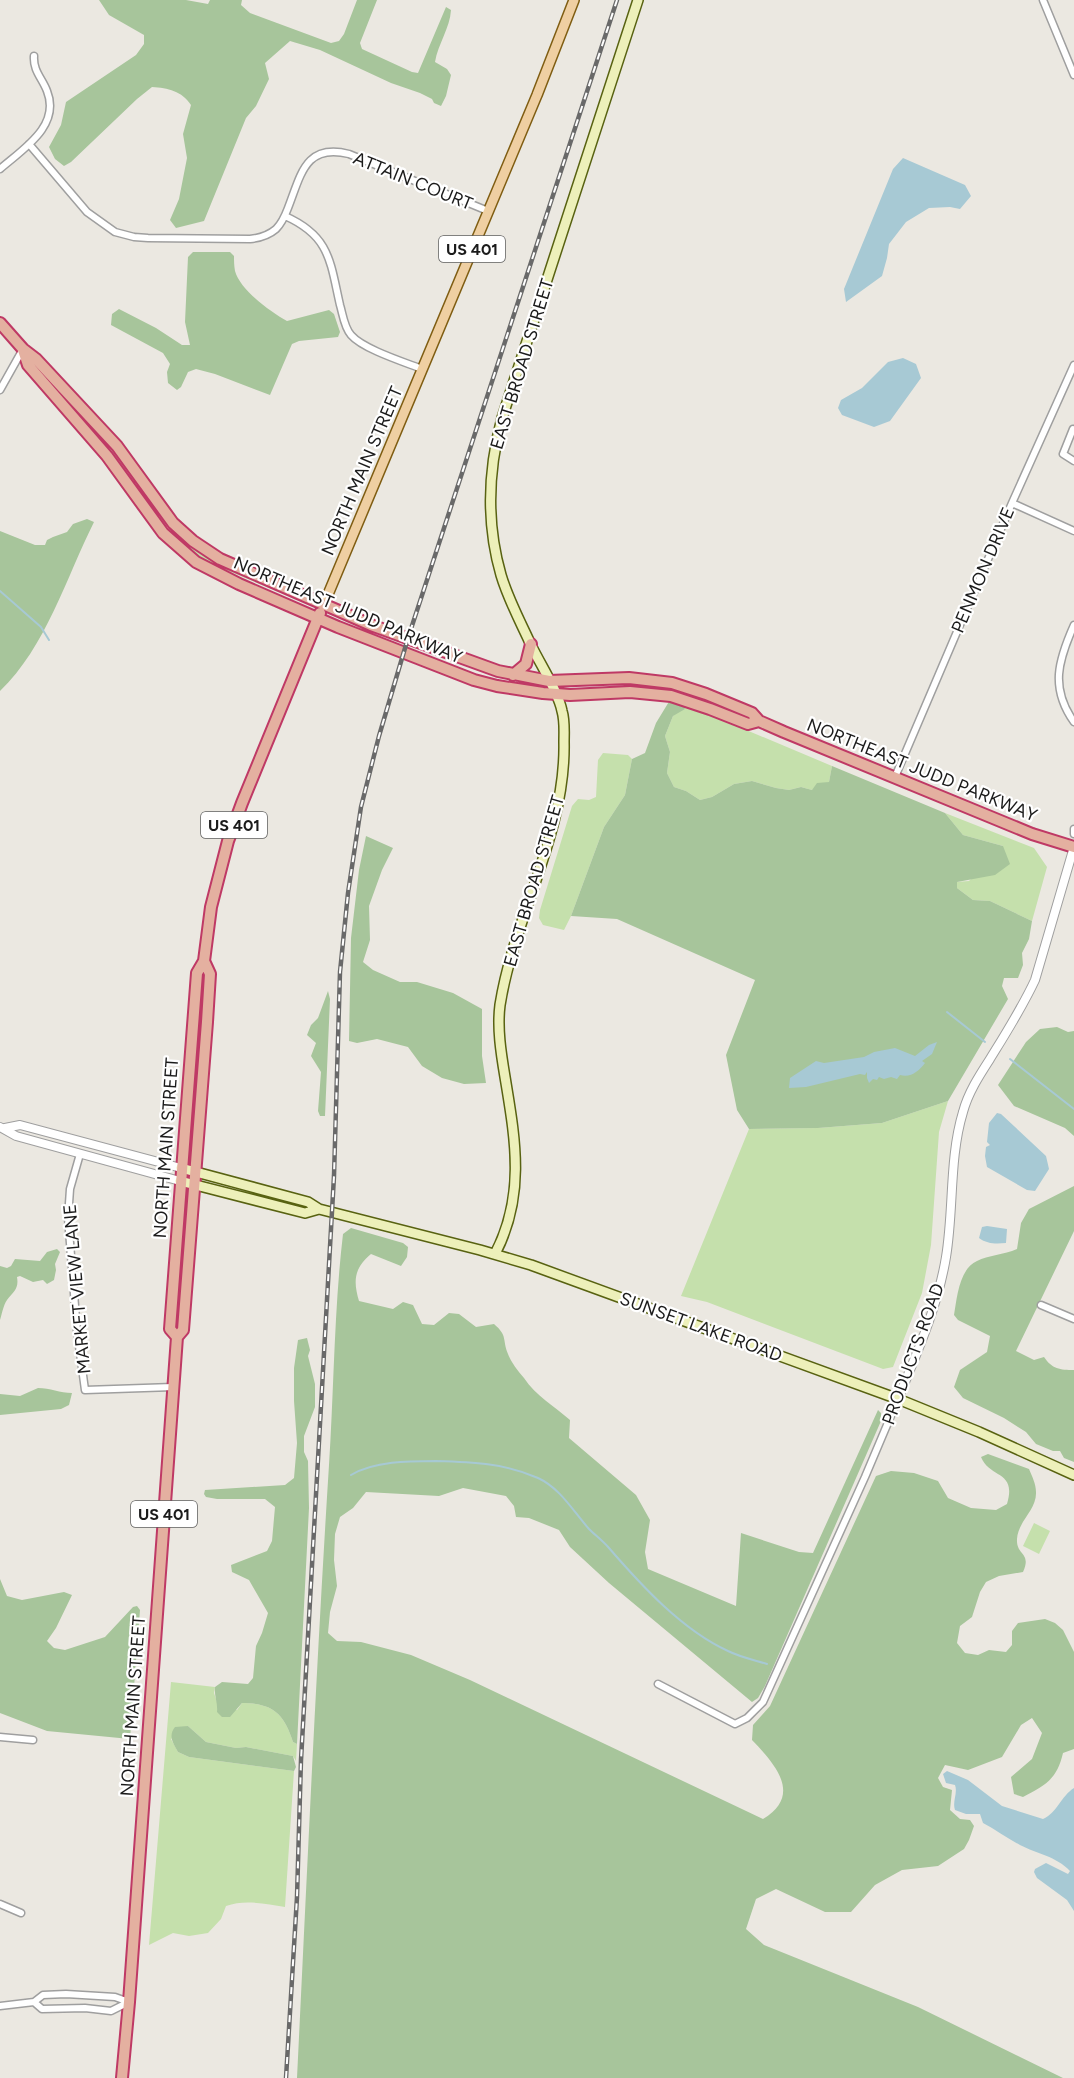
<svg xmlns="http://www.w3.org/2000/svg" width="1074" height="2078" font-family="Figtree,sans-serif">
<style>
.grass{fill:#c5e0ac}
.forest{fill:#a7c59b}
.water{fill:#a7c9d4}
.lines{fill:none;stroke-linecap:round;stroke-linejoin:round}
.stream{stroke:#a7c9d4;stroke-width:2}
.minor-casing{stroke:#9f9f9f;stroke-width:9}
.tertiary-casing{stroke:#9f9f9f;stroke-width:10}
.secondary-casing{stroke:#586211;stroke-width:12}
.primary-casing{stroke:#7f5d12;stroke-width:12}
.trunk-casing{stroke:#bf3965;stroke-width:14}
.minor{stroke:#fff;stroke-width:6}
.tertiary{stroke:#fff;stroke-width:8}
.secondary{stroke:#edf0ba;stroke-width:9}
.primary{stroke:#efcfa2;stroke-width:9}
.trunk{stroke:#e4b0a0;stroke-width:10}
.rail-casing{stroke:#696969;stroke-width:4.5}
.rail{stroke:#fff;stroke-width:2;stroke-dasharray:7;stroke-linecap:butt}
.labels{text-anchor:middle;stroke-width:4.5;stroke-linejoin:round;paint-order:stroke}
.shield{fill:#fff;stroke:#5f5f5f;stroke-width:1.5}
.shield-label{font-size:16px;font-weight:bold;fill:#1b1b1b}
.street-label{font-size:18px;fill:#1b1b1b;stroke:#fff}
</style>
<rect width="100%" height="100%" fill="#ebe8e1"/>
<path class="grass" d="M66,398l57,65 -3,2 -56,-66z
M179,536l22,17 22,13 77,35 -98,-41 -26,-20z
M682,703l150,63 -3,16 -17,8 -11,-3 -12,3 -13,-2 -24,-7 -18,3 -22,13 -12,3 -14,-9 -12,-4 -7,-14 3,-21 -5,-16 8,-20z
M603,753l25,2 4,4 -7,36 -21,32 -33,89 -7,14 -21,-5 -4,-7 1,-8 32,-104 6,-7 11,1 7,-3 2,-37z
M945,813l89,35 13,19 -15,54 -42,-20 -17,-1 -16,-12 -1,-6 13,-1 34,-35 -40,-11z
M948,1101l-9,31 -8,113 -9,48 -29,74 -10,2 -176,-67 -26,-6 68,-167 69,-1 64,-5z
M1034,1523l16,8 -11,23 -16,-8z
M171,1682l44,5 -1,6 4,12 19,5 5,-7c30,0 42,10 51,39l4,2 -1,17 -3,-5 -47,-9 -10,1 -30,-6 -18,-16 -17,13 7,13 11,5 105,14 -9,136c-19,-3 -40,-8 -59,-1l-5,13 -13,14 -19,3 -16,-3 -24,12z"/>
<path class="forest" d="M99,0h87l22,4 2,-4h32l-1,5 9,8 81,30 8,-2 5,-7 13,-34h20l-17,43 2,6 50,23 6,1 28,-66 5,3c-1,18 -13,34 -16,52l12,7 4,6 -5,21 -5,10 -7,-3 -2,-4 -12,-6 -29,-10 -71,-33 -30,-9 -25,22 4,16 -13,27 -10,12 -42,103 -28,7 -6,-8 9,-21 8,-41 -4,-24 8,-29c-9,-14 -23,-17 -39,-18l-15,12 -66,63 -7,4 -9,-7 -6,-12 12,-22 5,-23 70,-47 8,-11v-9l-35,-20z
M193,252h37l4,4c0,4 0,10 1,15 5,19 36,41 52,50l42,-11 5,4 6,18 -2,5 -39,4 -7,3 -22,51 -55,-21 -19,-5 -8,3 -7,15 -4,3 -9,-7 -1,-11 3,-8 -7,-11 -52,-28 1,-11 7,-5 37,19 26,17h8l-5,-23 3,-65z
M87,519l7,3c-28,56 -48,125 -94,169v-160l35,14h10l2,-5 6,-3 14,-5 6,-8z
M670,700l12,3 3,6 -12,7 -8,20 5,16 -3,21 7,14 12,4 14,9 12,-3 22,-13 18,-3 24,7 13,2 12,-3 11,3 5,-7 12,-1 3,-16 113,47 18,22 40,11 7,18 -15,11 -38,7v6l16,12 17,1 42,20 -3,18 -7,14 1,12 -5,13h-14l-2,8 6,13 -60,102 -66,22 -64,5 -69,1 -12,-19 -11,-55 29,-75 -138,-61 -46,-3 33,-89 21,-32 7,-36 13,-6 11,-30z
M366,836l27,12 -11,22 -13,36 1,34 -7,22 10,8 27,12h17l36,11 29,16v47l4,27 -22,1 -22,-6 -20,-12 -14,-19 -31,-8 -20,4 -8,-2 2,-103 8,-68z
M328,991l2,8 -5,117h-5l-2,-5 3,-39 -10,-16 5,-13 -9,-8 4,-10 7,-7z
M1057,1027l11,5 6,-1v105l-9,-8 -51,-22 -16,-21 28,-43 14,-13z
M1074,1186v45l-58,120 18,9 10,-3c8,12 16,13 30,13v92l-10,-4 -4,-7h-7l-17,-7 -10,-12 -22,-14 -41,-20 -9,-11 6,-17 27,-18 3,-16 -32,-16 -4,-5c3,-17 5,-46 23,-54 11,-6 27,-6 40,-12l4,-26 8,-14z
M351,1228l52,15 5,4 -1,10 -6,9 -30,-12c-17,14 -18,27 -12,47l34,8 10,-7 10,3 9,19 12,1 15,-12 10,1 17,13 18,-3c14,12 8,15 14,30 3,8 10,17 16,24 12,18 30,28 46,42l-1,18 67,57 14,25 -5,32 3,17 88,37 5,-73 58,19 14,1 65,-143 3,3v8l-116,265 -7,12 -6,4 -143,-119 -39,-36 -11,-17 -30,-12 -13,-1 -2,-11 -8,-10 -43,-8 -24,8 -73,-4 -13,16 -13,9 -5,17 -1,26 3,26 -7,26 -2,21 9,8 24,1 50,13 59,25 293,139c40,-24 12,-55 -11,-79l1,-15 17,-19 106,-230 15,-5 23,2 24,8 10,17 23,10 25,2 11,-6c10,-34 -17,-25 -26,-47l7,-3 41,15c3,7 7,15 7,23 1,18 -18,29 -19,47 -1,17 15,13 6,33l-24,4 -13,6 -6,10 -8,25 -12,9 -3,17 8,10 13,2 11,-5 17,2 6,-7v-14l6,-8 27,-4 10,4 8,7 11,22v97l-11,4c-6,26 -17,32 -40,44l-9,-3 -3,-17 21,-18 10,-26 -10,-15 -11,7 -19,32 -34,13 -23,-5 -7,13 5,9 9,3 -2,20 10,9 10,1 4,6 -5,14 -5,9 -26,17 -36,4 -27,15 -24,27h-26l-49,-23 -20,10 -10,30 18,16 154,62 145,71h-766c10,-204 19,-408 32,-613 5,-76 5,-155 14,-231z
M57,1249l3,3 -5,12 1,6 -2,10 -7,4 -4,-4 -10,2 -13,-6 -3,1c2,12 -3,14 -10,23 -4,6 -5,14 -7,20v-54l7,2 4,-2 4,-7 25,2 7,-9z
M307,1338l3,12 -2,6 7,28v23l-11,29v16l4,9 1,47 -12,236 -4,-2c-9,-29 -21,-39 -51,-39l-12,14h-8l-5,-5c1,-9 -3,-16 -2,-25l7,-5 26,2 5,-6 3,-32 6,-13 6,-20 -19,-33 -17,-8 -1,-7 36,-14 5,-10 3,-34 -10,-8h-48l-11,-2 -2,-3 1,-4 80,-5 9,-7 3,-35 -3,-42v-33l4,-28z
M38,1388c12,0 22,5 34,5l-3,12 -8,4 -61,6v-21l20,2z
M0,1579l7,17 15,4 42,-8 8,3 -16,33 -9,13 7,7 11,2 40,-13 28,-30 4,-1 3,4 -10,129 -83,-8 -47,-18z
M188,1726l18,16 30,6 10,-1 47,9 3,11 -2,4 -105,-14 -11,-5c-5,-9 -10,-16 -3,-25z"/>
<path class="water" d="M903,158l62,27 6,11 -11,13 -10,-2 -21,1 -23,14 -17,22 -2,14 -5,18 -36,26 -2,-13 49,-120z
M903,358l13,6 5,14 -31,43 -16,6 -32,-12 -4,-7 3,-8 21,-12 26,-26z
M937,1042l-5,12 -10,7 3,2c-6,8 -14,15 -25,12l-3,4 -6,-2 -7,2 -5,-2 -2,3 -4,-1 -4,4 -2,-5v-6l-2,3 -5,-1 -54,13 -17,1 1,-10 26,-17 8,2 40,-6 10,-5 21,-4 20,8 14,-11z
M997,1113l4,1 45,42 3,13 -14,22 -8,-1 -40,-23 -2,-11 1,-9 4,-2 -3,-3 2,-19z
M987,1226l20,3 -1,14c-10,1 -19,1 -27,-5l3,-11z
M947,1771l21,9 34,26 41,13c14,-6 18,-23 31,-31v123l-7,-11 -30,-22 -3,-6 1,-3 11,-6 22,11 2,-3c-14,-15 -33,-17 -50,-26 -13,-7 -24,-15 -37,-22l-3,-9h-14l-11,-4c-3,-8 3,-17 0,-25l-9,-2 -3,-9z"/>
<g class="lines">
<path class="stream" d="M0,591l41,36 8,13
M947,1012l38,30
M1010,1059l64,50
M351,1475c23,-14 58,-14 85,-14 35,1 69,2 102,17 22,10 35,33 51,51 6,6 14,12 20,19 32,37 73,82 119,103 12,6 26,9 39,13"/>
<g class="minor-casing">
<path id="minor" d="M1043,0l31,75
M29,144l58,68 28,20 19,5 14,1 102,1c10,-1 19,-4 26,-10 6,-6 9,-13 12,-21 13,-33 17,-65 61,-54l139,57
M0,169c23,-20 61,-43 47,-78 -5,-13 -14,-20 -13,-35
M285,216c45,20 45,45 55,89 3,10 4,22 11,30 12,14 53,27 71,34
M0,390l23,-41
M1073,429l-10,25 11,7
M1012,503l62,28
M1074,625c-16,36 -24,63 0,97
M895,777l117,-274 62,-138
M1074,829v5
M80,1154l-10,35 -2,29 9,113 8,59 88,-3
M1041,1305l33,14
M658,1684l77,40 12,-6 16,-16 102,-225 33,-78
M0,1737l33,3
M0,1904l21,9
M34,2002l8,7 43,-1 26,3 18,-9
M0,2006l34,-4 9,-7 23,-1 49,3 14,5"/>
</g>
<g class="tertiary-casing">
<path id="tertiary" d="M0,1127l16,9 164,45
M5,1128l15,-3 161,43
M898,1399c19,-46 40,-93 48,-142 8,-48 3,-99 17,-145 5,-19 16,-36 27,-53 16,-26 32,-51 45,-79l39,-133"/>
</g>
<g class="secondary-casing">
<path id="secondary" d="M181,1168l127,34 11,7 161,41 51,15 367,134 81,33 95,43
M180,1181l125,32 14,-4
M495,1254c31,-59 20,-116 10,-177 -4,-24 -8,-49 -5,-72 14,-89 66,-171 64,-263 0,-10 1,-21 -2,-31 -4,-20 -22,-47 -31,-66 -10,-22 -23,-46 -30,-70 -15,-52 -13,-105 1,-157l136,-418"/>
</g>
<g class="primary-casing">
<path id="primary" d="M324,604l213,-509 37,-95"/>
</g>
<g class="trunk-casing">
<path id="trunk" d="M0,323l23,26 13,10 81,87 56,77 20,18 27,18 151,66 127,46 51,10 80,-3 43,5 34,11 46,19 7,8 25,11 248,102 42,13
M23,350l5,15 79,91 56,77 33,29 43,22 99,43 136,53 23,6 46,7 27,2 60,-3 41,4 39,13 38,15 11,-3
M513,675l13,-11 5,-20
M177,1337l-7,-8 27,-356 7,-12 7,-54 17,-66 14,-38 78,-190
M122,2078l7,-76 48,-665 6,-7 24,-308 3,-48 -6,-13"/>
</g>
<use href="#minor" class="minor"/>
<use href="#tertiary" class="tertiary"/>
<use href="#secondary" class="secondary"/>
<use href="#primary" class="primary"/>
<use href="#trunk" class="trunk"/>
<g class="rail-casing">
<path id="rail" d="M286,2078l11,-181 4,-137 33,-584 6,-204 8,-79 13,-86 18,-71 29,-98 209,-638"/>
</g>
<use href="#rail" class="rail"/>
</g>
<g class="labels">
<g class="shield">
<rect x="439" y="236" width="66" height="26" rx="4.5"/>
<rect x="201" y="812" width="66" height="26" rx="4.5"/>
<rect x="131" y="1501" width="66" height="26" rx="4.5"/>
</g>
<g class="shield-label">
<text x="472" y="255">US 401</text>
<text x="234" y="831">US 401</text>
<text x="164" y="1520">US 401</text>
</g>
<g class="street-label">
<text transform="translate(413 181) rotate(22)" y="6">ATTAIN COURT</text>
<text transform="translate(522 364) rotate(-73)" y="6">EAST BROAD STREET</text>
<text transform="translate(362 471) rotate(-67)" y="6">NORTH MAIN STREET</text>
<text transform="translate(983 570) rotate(-67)" y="6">PENMON DRIVE</text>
<text transform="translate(348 610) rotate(23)" y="6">NORTHEAST JUDD PARKWAY</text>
<text transform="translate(922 770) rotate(22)" y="6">NORTHEAST JUDD PARKWAY</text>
<text transform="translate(534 881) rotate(-74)" y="6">EAST BROAD STREET</text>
<text transform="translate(166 1148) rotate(-86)" y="6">NORTH MAIN STREET</text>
<text transform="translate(77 1289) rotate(-95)" y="6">MARKET VIEW LANE</text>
<text transform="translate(701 1327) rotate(20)" y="6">SUNSET LAKE ROAD</text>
<text transform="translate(913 1354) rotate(-70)" y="6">PRODUCTS ROAD</text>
<text transform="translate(133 1706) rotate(-86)" y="6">NORTH MAIN STREET</text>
</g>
</g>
</svg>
